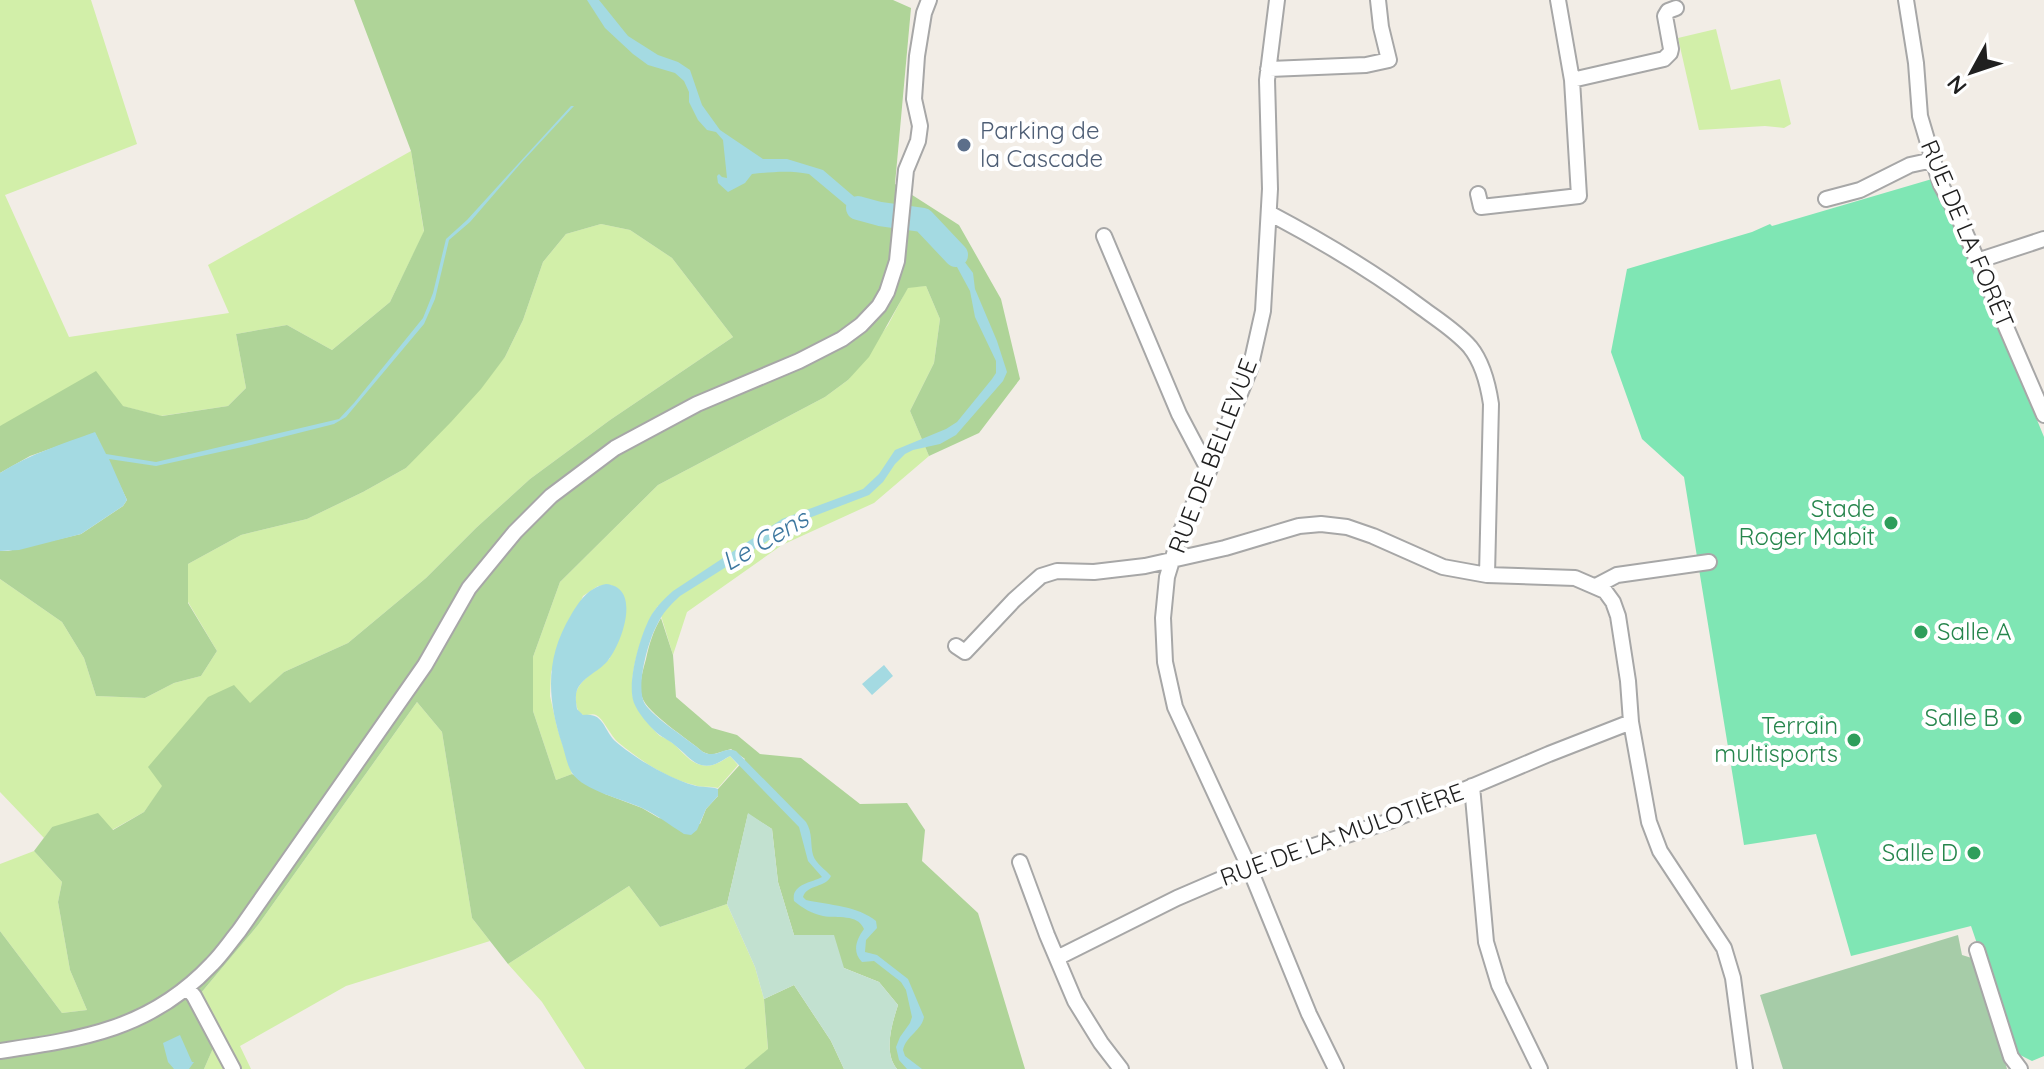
<svg xmlns="http://www.w3.org/2000/svg" width="2044" height="1069" font-family="Quicksand,sans-serif">
<style>
.grass{fill:#d2efa9}
.forest{fill:#afd498}
.wetland{fill:#c2e1d0}
.cemetery{fill:#a6cca8}
.pitch{fill:#7fe6b4}
.water{fill:#a4dae2}
.lines{fill:none;stroke-linecap:round;stroke-linejoin:round}
.river{stroke:#a4dae2;stroke-width:24}
.minor-casing{stroke:#a7a7a7;stroke-width:18}
.minor{stroke:#fff;stroke-width:14}
.service-dot{fill:#5c6f8a;stroke:#fff;stroke-width:3}
.leisure-dot{fill:#2e9e5b;stroke:#fff;stroke-width:3}
.labels{text-anchor:middle;stroke-width:8;stroke-linejoin:round;paint-order:stroke}
.service-label{font-size:24px;fill:#4e5e75;stroke:#fff;text-anchor:start}
.street-label{font-size:24px;fill:#202020;stroke:#fff}
.leisure-label{font-size:24px;fill:#27864d;stroke:#fff;text-anchor:end}
.water-label{font-size:26px;font-style:italic;fill:#3d779f;stroke:#fff}
</style>
<rect width="100%" height="100%" fill="#f2ede6"/>
<path class="grass" d="M0,0h91l46,144 -132,51 64,142 160,-24 -21,-48 203,-114 13,81 -34,70 -58,48 -45,-25 -51,9 10,54 -18,18 -67,10 -39,-10 -122,20z
M1716,29l15,61 49,-11 11,45 -7,4 -19,-2 -66,4 -21,-92z
M601,224l29,6 42,28 61,79 -123,83 -80,59 -54,49 -50,50 -78,65 -64,29 -34,32 -101,62 14,20 -19,26 -32,18 -60,-3 -8,11 -44,-46v-213l62,43 22,36 12,38 49,2 29,-15 27,-7 16,-25 -29,-49v-38l53,-29 66,-16 56,-27 43,-24 99,-111 18,-37 20,-58 23,-28z
M926,286l14,33 -6,44 -24,48 19,45 -55,47 -92,42 -95,67 -14,43 -15,-49c-14,17 -32,74 -24,95 2,8 20,30 26,35 4,2 8,3 11,6 10,7 17,20 30,23 11,3 19,-3 29,-9l8,9 -20,23c-8,-2 -16,0 -24,-3 -28,-7 -53,-24 -75,-42 -9,-7 -15,-24 -23,-28 -4,-2 -9,1 -13,0 -7,-2 -8,-16 -7,-22 4,-15 25,-24 34,-35l2,-73 -14,1 -15,10 -32,76 -1,24 7,31 15,47 -16,6 -23,-69v-54l27,-75 98,-97 167,-88 23,-17 40,-55 20,-38z
M417,702l25,30 30,186 18,23 -144,45 -106,60 11,23h-47l10,-23 -24,-40 68,-81z
M34,851l28,31 -4,20 12,68 17,40 -25,3 -62,-82v-67z
M629,886l31,41 67,-23 28,63 9,32 4,51 -24,19h-159l-43,-67 -34,-38z"/>
<path class="forest" d="M354,0h539l18,8 -16,176 64,41 42,74 19,80 -41,54 -50,23 -19,-45 24,-48 6,-44 -14,-33 -18,2 -39,69 -21,23 -23,17 -167,88 -98,97 -27,75v54l23,69 16,-6 33,20 37,14 17,10 41,6 6,-15 12,-13v-7l27,-30 -14,-10 -20,6 -8,-3c-15,-13 -56,-39 -61,-55 -4,-11 1,-27 4,-38 3,-14 7,-28 15,-41l12,37 3,42 36,31 25,7 23,19 41,4 59,46 47,-1 18,27 -3,31 56,52 47,156h-128c-14,-17 -5,-45 1,-64l-19,-23 -35,-14 -50,-33 -16,-53 -6,-53 -24,-15 -21,90 -67,23 -31,-41 -121,78 -36,-46 -30,-186 -25,-30 -159,223 -68,81 24,40 -10,23h-204v-138l62,82 25,-3 -17,-40 -12,-68 4,-20 -28,-31 18,-24 46,-14 15,17 31,-18 18,-26 -14,-19 60,-70 26,-12 16,18 34,-31 64,-29 78,-65 50,-50 54,-49 80,-59 123,-83 -61,-79 -42,-28 -29,-6 -35,10 -23,28 -20,58 -18,37 -24,32 -30,33 -45,46 -43,24 -56,27 -66,16 -53,29v39l29,48 -16,25 -27,7 -29,15 -49,-2 -12,-38 -22,-36 -62,-43v-28h8l73,-17 42,-28 4,-6 -32,-67 -65,23 -30,17v-47l96,-55 27,35 39,10 66,-10 18,-18 -10,-54 51,-9 45,25 58,-48 34,-71 -13,-80z
M794,985l37,56 13,28h-100l24,-20 -4,-50z"/>
<path class="wetland" d="M748,813l24,16 6,53 16,53h40l10,33 35,14 19,23c-6,19 -15,47 -1,64h-53l-13,-28 -37,-56 -30,14 -9,-32 -28,-63z"/>
<path class="cemetery" d="M1958,935l4,20 13,4 32,110h-224l-23,-74z"/>
<path class="pitch" d="M1932,179l19,32 93,226v619l-12,5 -18,-9 -43,-126 -120,30 -35,-122 -72,11 -60,-368 -42,-38 -31,-87 16,-83 125,-37 18,-8 2,2z"/>
<path class="water" d="M587,0h12l29,36 30,19 20,7 12,8 12,35 18,25 43,29h24l36,11 35,30 30,13 -1,6 -12,4 -11,-3 -55,-46c-20,-4 -37,-2 -57,0l-7,9 -17,9 -10,-9 -1,-7 2,-2 3,3 5,1 -4,-38 -7,-8 -9,-2 -9,-10 -9,-18v-10l-5,-11 -9,-8 -27,-8 -15,-11 -28,-26z
M571,106h3l-53,57 -51,59 -21,18 -14,59 -11,25 -78,93 -12,7 -87,22 -91,20 -47,-7 18,41 -4,6 -42,28 -62,16 -19,1v-78c30,-19 62,-29 95,-41l11,22 50,8 183,-43 15,-16 69,-85 10,-25 13,-54 21,-19z
M937,230h4l32,43 2,16 22,52 10,31 -4,9 -47,54 -16,9 -27,6 -8,4 -10,10 -12,18 -14,13 -73,28 -116,73c-10,9 -18,18 -23,29 -9,16 -22,63 -12,79 9,14 43,35 58,48 15,7 20,-6 33,-1l70,71c7,11 4,22 7,33 3,9 12,14 18,21 -5,12 -24,8 -28,21l3,3c23,5 52,6 70,21l1,7 -11,12 -1,12 12,3 31,24 16,38c-2,13 -18,19 -21,33l2,6 17,13h-15l-8,-9 -3,-13 4,-10 10,-14 2,-6 -6,-27 -5,-8 -27,-21 -12,1c-10,-10 -6,-22 2,-33 -7,-16 -26,-10 -41,-13 -10,-2 -21,-8 -29,-15 -3,-17 17,-18 28,-24l-14,-16 -9,-34 -69,-71c-9,5 -17,12 -29,9 -10,-3 -16,-12 -24,-18 -6,-6 -14,-9 -20,-14 -8,-7 -19,-20 -23,-30 -8,-20 7,-71 18,-89 6,-9 13,-16 21,-23l109,-72 81,-30 16,-15 16,-24 51,-21 11,-7 35,-43 4,-6v-12l-21,-44 -5,-26 -13,-24 -9,-13 -16,-14 -1,-4z
M606,584c36,3 16,58 3,75 -8,12 -26,17 -32,31 -2,6 -1,12 0,19l6,6c21,-3 20,14 32,26 18,16 55,38 78,44 9,3 17,1 25,4v7l-12,13 -9,21 -6,5 -7,-1c-14,-9 -27,-19 -42,-26 -19,-9 -58,-17 -70,-35 -5,-8 -7,-20 -10,-29 -15,-46 -17,-86 9,-129 9,-15 17,-27 35,-31z
M884,665l9,11 -21,19 -10,-11z
M180,1035l12,27h2l-5,7h-15l-6,-7 -5,-19z"/>
<g class="lines">
<path class="river" d="M858,208l22,6 43,6 33,35"/>
<g class="minor-casing">
<path id="minor" d="M1277,0l-10,80 3,109 -7,122 -13,58 -41,102 -28,60 -14,46 -4,41 2,44 10,45 74,160 60,147 27,55
M1906,0l10,63 4,53 13,44 8,25 18,33 85,197
M1268,69l98,-4 23,-5 -8,-33 -3,-27
M1572,80l92,-21 6,-6 1,-4 -6,-33 3,-5 8,-3
M1478,194l3,13 98,-11 -7,-116 -14,-80
M1826,199l34,-9 50,-25 23,-5
M1104,236l75,178 30,57
M1977,261l67,-22
M1487,575l88,3 30,13 8,11 5,14 10,65 3,41 18,100 11,29 64,97 9,30 12,91
M1596,586l21,-11 92,-13
M956,646l9,6 49,-52 27,-24 16,-5 37,1 51,-6 80,-18 74,-22 22,-2 26,3 26,9 70,31 44,8 4,-171c-3,-20 -8,-41 -21,-57 -14,-16 -32,-27 -48,-39 -48,-36 -100,-67 -153,-95
M1472,786l14,156 13,43 41,84
M1020,862l27,73 28,66 26,42 20,26
M1977,950l34,107 9,12
M1057,958l120,-60 72,-31 141,-46 159,-67 82,-32
M187,988l7,8 39,73
M0,1051c83,-12 151,-22 212,-87 10,-10 18,-22 27,-33l186,-266 44,-77 46,-56 36,-36 64,-48 82,-44 102,-43 43,-22 19,-14 18,-19 8,-14 10,-31 9,-91 12,-29 2,-15 -6,-27 3,-43 7,-43 5,-13"/>
</g>
<use href="#minor" class="minor"/>
</g>
<circle class="service-dot" cx="964" cy="145" r="8"/>
<g class="leisure-dot">
<circle cx="1891" cy="523" r="8"/>
<circle cx="1921" cy="632" r="8"/>
<circle cx="2015" cy="718" r="8"/>
<circle cx="1854" cy="740" r="8"/>
<circle cx="1974" cy="853" r="8"/>
</g>
<g class="labels">
<g class="service-label">
<text x="980" y="139">Parking de<tspan x="980" dy="28">la Cascade</tspan></text>
</g>
<g class="street-label">
<text transform="translate(1967 234) rotate(67)" y="8">RUE DE LA FORÊT</text>
<text transform="translate(1213 456) rotate(-69)" y="8">RUE DE BELLEVUE</text>
<text transform="translate(1342 835) rotate(-20)" y="8">RUE DE LA MULOTIÈRE</text>
</g>
<g class="leisure-label">
<text x="1875" y="517">Stade<tspan x="1875" dy="28">Roger Mabit</tspan></text>
<text x="1937" y="640" text-anchor="start">Salle A</text>
<text x="1999" y="726">Salle B</text>
<text x="1838" y="734">Terrain<tspan x="1838" dy="28">multisports</tspan></text>
<text x="1958" y="861">Salle D</text>
</g>
<g class="water-label">
<text transform="translate(765 540) rotate(-30)" y="9">Le Cens</text>
</g>
</g>
<g transform="translate(1972 72) rotate(230)" stroke="#ffffff" stroke-width="6" paint-order="stroke">
<path d="M0-6L14 30L0 20L-14 30Z" fill="#202020"/>
<text y="-12" font-size="22" font-weight="bold" text-anchor="middle" fill="#202020">N</text>
</g>
</svg>
